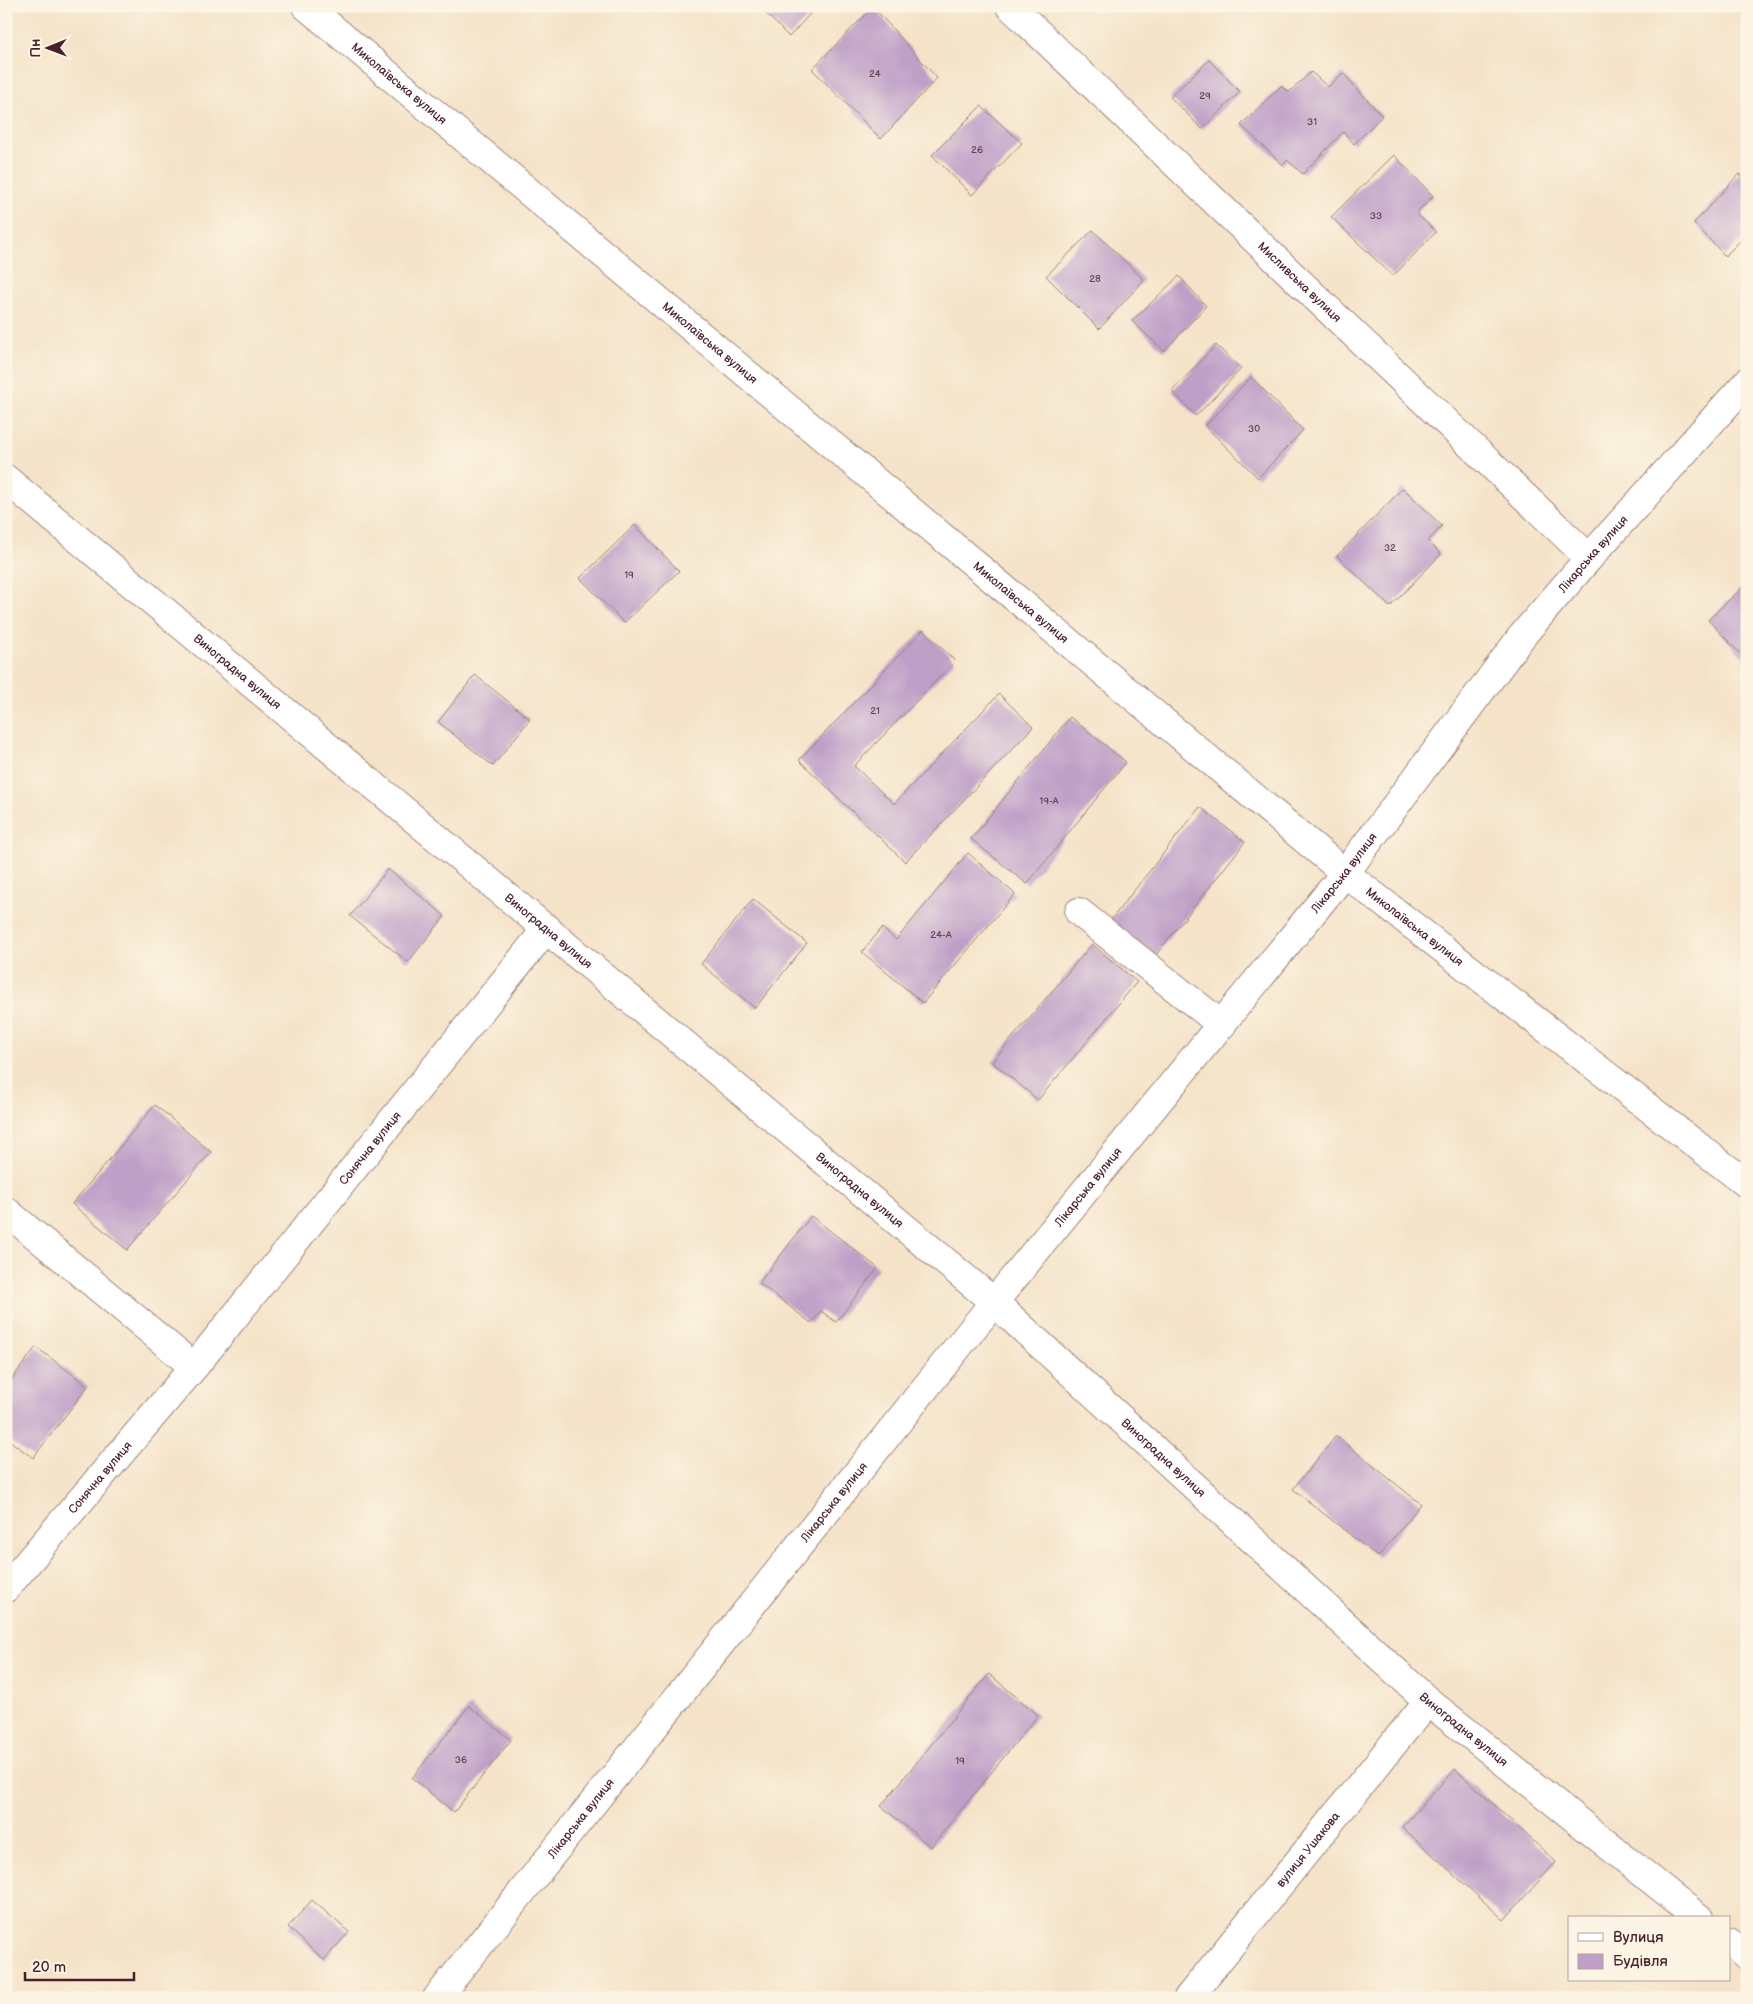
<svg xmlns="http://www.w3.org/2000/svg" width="1753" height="2004" font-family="'Balsamiq Sans',sans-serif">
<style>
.building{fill:#be9fc7}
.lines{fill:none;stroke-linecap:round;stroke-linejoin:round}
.minor-casing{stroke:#9f817a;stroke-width:30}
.minor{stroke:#fff;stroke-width:28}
.labels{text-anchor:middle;stroke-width:5;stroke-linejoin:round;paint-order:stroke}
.number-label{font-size:10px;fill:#673f52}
.street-label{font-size:12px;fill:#4a1f2b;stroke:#fcf5e5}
</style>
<rect width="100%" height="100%" fill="#fcf5e5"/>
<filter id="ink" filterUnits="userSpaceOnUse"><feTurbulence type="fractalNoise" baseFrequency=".02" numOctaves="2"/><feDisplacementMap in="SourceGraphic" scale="10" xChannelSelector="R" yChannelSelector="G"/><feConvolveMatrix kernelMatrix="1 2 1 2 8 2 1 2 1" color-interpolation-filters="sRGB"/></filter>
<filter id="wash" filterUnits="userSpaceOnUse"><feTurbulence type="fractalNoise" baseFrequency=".0096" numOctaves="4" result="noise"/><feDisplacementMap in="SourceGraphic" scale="20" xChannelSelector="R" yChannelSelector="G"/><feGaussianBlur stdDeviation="1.12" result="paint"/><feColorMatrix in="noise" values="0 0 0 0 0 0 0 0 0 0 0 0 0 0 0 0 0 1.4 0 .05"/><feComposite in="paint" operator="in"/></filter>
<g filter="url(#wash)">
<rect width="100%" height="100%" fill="#f4e3c8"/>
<g id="blocks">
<path class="building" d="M759,6h58l-28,31z
M873,7l64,71 -56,61 -69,-70z
M1209,60l31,32 -38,37 -32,-32z
M1311,72l17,15 15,-14 39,43 -28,28 -11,-12 -40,42 -16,-14 -4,5 -42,-40 40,-39 8,6z
M981,106l41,37 -50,52 -40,-40z
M1394,155l39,41 -17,17 20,19 -43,44 -62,-59z
M1739,174l8,7v53l-22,22 -31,-33z
M1093,230l51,50 -45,49 -53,-53z
M1179,276l27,30 -42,45 -32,-30z
M1216,345l25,24 -45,47 -24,-25z
M1251,377l52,53 -45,48 -53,-52z
M1403,488l39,38 -14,15 13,13 -51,53 -53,-51z
M635,525l44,46 -55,52 -44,-45z
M1747,583v78l-39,-41z
M923,630l32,31 -101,105 40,38 105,-110 34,33 -128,135 -106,-102z
M475,675l55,44 -37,47 -55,-44z
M1070,717l56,45 -99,122 -56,-45z
M1200,807l45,35 -94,119 -45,-35z
M968,853l47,41 -92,109 -61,-51 20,-24 14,12z
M388,869l57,47 -37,46 -58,-46z
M753,899l54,44 -52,65 -54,-44z
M1092,944l45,38 -99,118 -46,-38z
M155,1105l56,47 -84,98 -55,-46z
M811,1216l67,52 -42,54 -15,-11 -10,12 -52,-40z
M36,1347l52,39 -55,72 -27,-20v-51z
M1336,1436l85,68 -43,53 -85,-68z
M989,1674l49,41 -107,132 -50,-41z
M469,1706l42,34 -57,72 -42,-34z
M1455,1769l101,93 -52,58 -102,-93z
M312,1900l37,32 -25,28 -36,-33z"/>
</g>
</g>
<g filter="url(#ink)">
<use href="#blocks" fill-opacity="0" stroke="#9f817a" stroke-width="1"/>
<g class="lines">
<g class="minor-casing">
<g id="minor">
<path id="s1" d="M306,6l1039,867 402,311"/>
<path id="s2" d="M1010,6l579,552"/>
<path id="s3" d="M6,479l988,823 434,399 271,217"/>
<path d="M1079,912l143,113"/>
<path d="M6,1211l188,156"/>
<path id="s4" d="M6,1588l188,-221 353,-439"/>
<path d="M1729,1942l18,14"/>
<path id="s5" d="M437,1998l557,-696 351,-429 177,-237 67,-78 158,-176"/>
<path id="s6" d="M1188,1998l240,-297"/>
</g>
</g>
<use href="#minor" class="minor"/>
</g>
</g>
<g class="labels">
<g class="number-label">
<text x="875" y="77">24</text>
<text x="1205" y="99">29</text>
<text x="1312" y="125">31</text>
<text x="977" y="153">26</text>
<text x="1376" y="219">33</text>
<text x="1095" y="282">28</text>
<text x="1254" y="432">30</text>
<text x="1390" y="551">32</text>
<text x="629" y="578">19</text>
<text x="875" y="714">21</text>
<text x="1049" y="804">19-А</text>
<text x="941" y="938">24-А</text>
<text x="461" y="1763">36</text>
<text x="960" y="1764">19</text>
</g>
<g class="street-label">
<text dy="4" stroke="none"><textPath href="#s1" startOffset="121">Миколаївська вулиця</textPath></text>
<text dy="4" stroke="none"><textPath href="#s2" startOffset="400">Мисливська вулиця</textPath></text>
<text dy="4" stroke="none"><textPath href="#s1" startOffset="526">Миколаївська вулиця</textPath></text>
<text dy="4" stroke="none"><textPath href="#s5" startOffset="1850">Лікарська вулиця</textPath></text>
<text dy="4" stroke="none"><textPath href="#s1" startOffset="931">Миколаївська вулиця</textPath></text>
<text dy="4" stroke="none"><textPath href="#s3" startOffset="301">Виноградна вулиця</textPath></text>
<text dy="4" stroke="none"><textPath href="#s5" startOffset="1445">Лікарська вулиця</textPath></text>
<text dy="4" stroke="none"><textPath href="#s1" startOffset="1441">Миколаївська вулиця</textPath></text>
<text dy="4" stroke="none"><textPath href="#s3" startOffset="706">Виноградна вулиця</textPath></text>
<text dy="4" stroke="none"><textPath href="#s4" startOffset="571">Сонячна вулиця</textPath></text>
<text dy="4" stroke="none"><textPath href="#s5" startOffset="1040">Лікарська вулиця</textPath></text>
<text dy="4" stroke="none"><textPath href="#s3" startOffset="1111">Виноградна вулиця</textPath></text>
<text dy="4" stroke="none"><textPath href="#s3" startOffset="1516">Виноградна вулиця</textPath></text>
<text dy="4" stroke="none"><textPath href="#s4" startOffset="145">Сонячна вулиця</textPath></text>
<text dy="4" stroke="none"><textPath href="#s5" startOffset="635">Лікарська вулиця</textPath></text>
<text dy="4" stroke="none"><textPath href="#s3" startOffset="1921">Виноградна вулиця</textPath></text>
<text dy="4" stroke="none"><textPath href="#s5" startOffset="230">Лікарська вулиця</textPath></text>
<text dy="4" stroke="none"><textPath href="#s6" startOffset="191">вулиця Ушакова</textPath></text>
</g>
</g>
<rect width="1753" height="2004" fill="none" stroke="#fcf5e5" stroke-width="25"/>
<rect x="1568" y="1916" width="162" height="65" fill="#fcf5e5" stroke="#b59f9b"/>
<rect x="1578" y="1933" width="25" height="8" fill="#ffffff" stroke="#b59f9b"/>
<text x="1613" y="1942" font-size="15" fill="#4a1f2b">Вулиця</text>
<rect x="1578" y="1954" width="25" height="15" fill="#be9fc7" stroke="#b59f9b"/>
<text x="1613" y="1966" font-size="15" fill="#4a1f2b">Будівля</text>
<g transform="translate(48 48) rotate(269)" stroke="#fcf5e5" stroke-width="4" paint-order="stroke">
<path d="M0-4L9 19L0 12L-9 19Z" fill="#4a1f2b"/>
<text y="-8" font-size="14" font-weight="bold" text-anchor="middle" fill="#4a1f2b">Пн</text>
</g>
<path d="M25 1972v8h109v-8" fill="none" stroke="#4a1f2b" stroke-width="2.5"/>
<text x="32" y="1972" font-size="15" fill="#4a1f2b" stroke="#fcf5e5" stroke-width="4" paint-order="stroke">20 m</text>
</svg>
